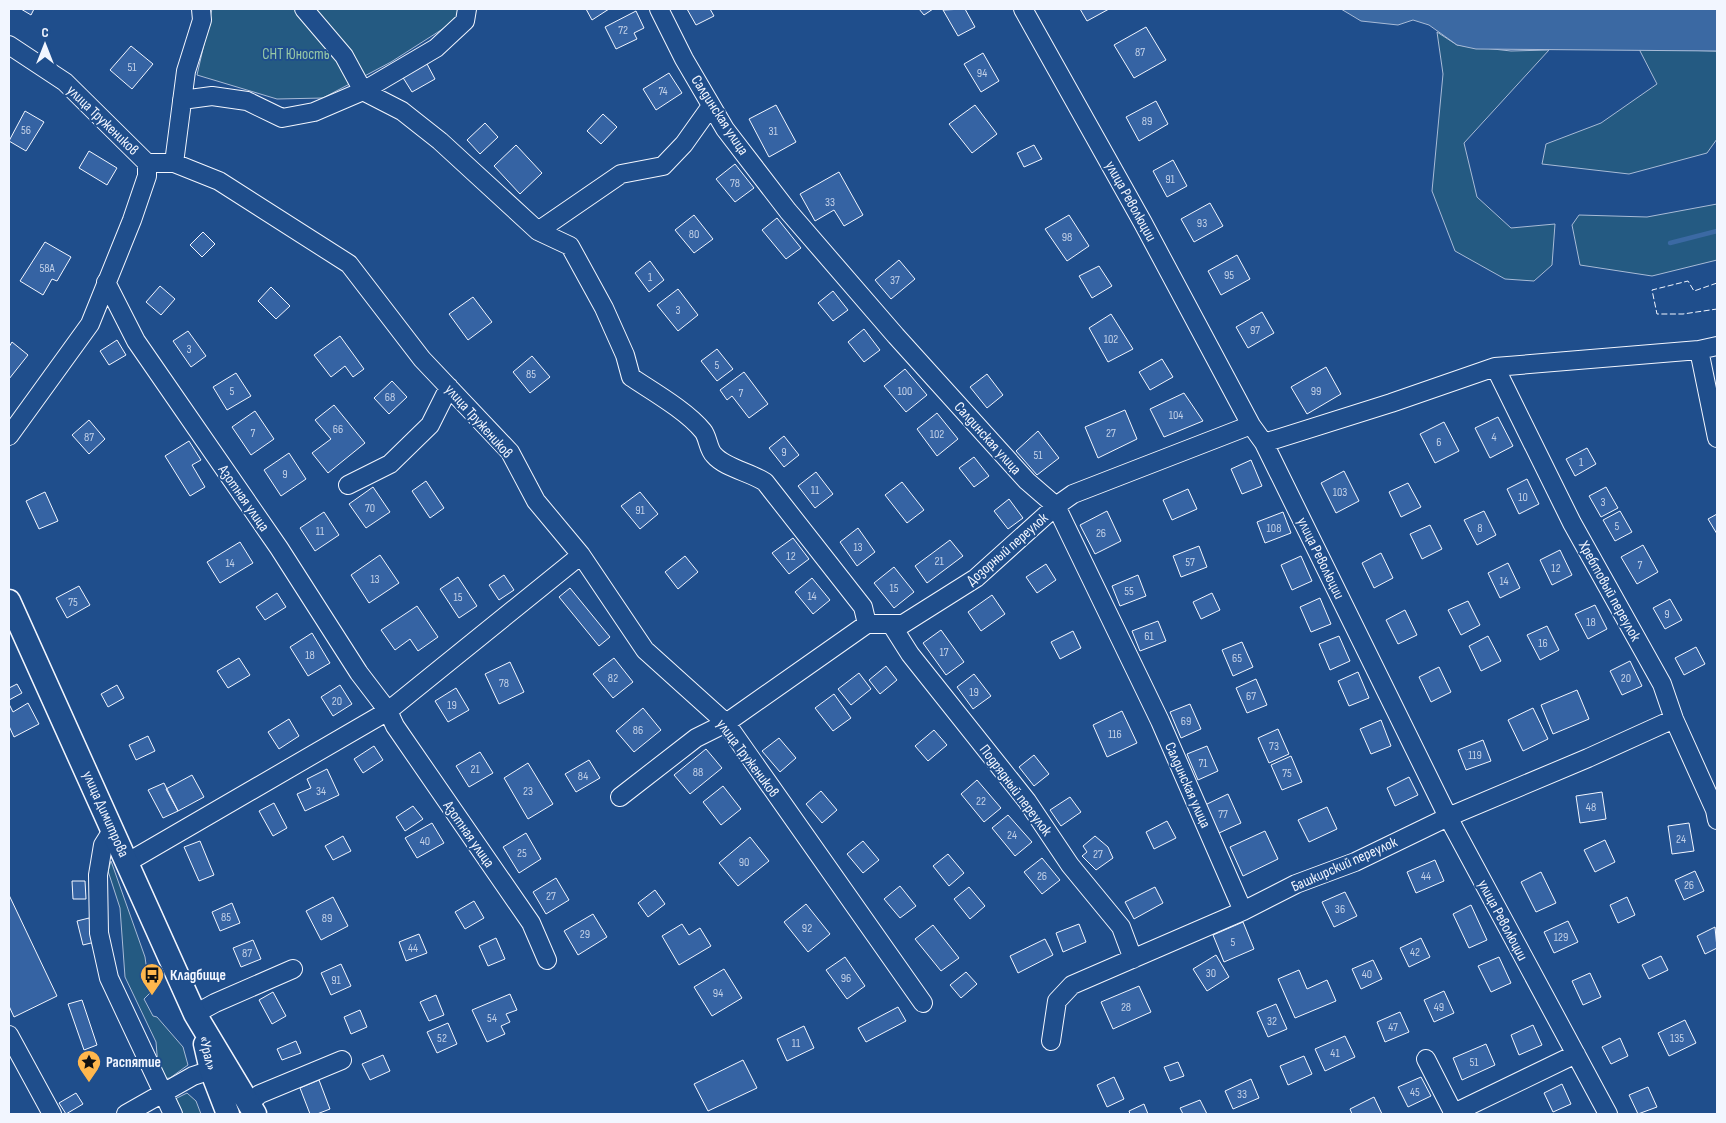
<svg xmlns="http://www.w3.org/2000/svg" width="1726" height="1123" font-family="'Sofia Sans Condensed',sans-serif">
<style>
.green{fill:#245a82;stroke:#a8bbd7}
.water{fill:#3b69a3;stroke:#a8bbd7}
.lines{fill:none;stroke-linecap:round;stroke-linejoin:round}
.stream{stroke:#3b69a3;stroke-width:4.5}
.building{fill:#3563a3;stroke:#f2f6ff}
.minor-casing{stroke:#f2f6ff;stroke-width:20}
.major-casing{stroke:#f2f6ff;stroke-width:25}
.minor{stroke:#1f4e8c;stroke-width:18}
.major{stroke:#1f4e8c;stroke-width:22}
.fence{stroke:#f2f6ff;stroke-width:1;stroke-dasharray:6 2.5;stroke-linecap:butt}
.labels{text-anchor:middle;stroke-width:4;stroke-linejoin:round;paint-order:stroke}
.number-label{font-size:12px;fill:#c3d1e8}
.park-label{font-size:15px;fill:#97c8a6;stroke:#1f4e8c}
.street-label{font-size:15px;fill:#f2f6ff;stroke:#1f4e8c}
.poi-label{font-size:15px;font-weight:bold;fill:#f2f6ff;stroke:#1f4e8c;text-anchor:start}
</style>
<rect width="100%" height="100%" fill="#1f4e8c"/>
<path class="green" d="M212,9h262l-83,53 -68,36 -46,1 -80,-24z
M1437,32l20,13 54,6 38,-1 -85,93 13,54 34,31 44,-4 -3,41 -18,16 -29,-2 -50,-28 -23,-60 11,-117z
M1639,49l78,2v88l-10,14 -78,21 -87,-10 4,-20 55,-21 56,-39z
M1717,204v56l-65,16 -72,-11 -8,-40 7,-10 68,2z
M111,861l34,96 5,36 -6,6 9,17 4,1 26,30 5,18 -18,13 -11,1 -3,-37 -31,-65 -5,-69 -12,-37z
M187,1093l9,8 5,13h-21l-7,-14z"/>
<path class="water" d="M1341,9h376v42l-241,-2 -19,-4 -28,-20 -16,-5 -15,5 -37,-4z"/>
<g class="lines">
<path class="stream" d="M1670,243l47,-12"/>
</g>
<path class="building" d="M21,9h13l-3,6z
M586,9h23l-17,11z
M687,9h23l4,7 -18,9z
M919,9h14l-9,6z
M965,9l10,18 -17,9 -15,-26z
M1080,9h29l-22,12z
M636,11l8,17 -10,5 3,6 -21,10 -11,-22z
M1146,27l20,33 -32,18 -20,-33z
M131,46l22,18 -21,25 -22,-19z
M983,53l16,28 -18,11 -17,-28z
M426,62l9,17 -23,13 -10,-16z
M669,73l13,20 -26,17 -13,-21z
M1156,101l12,23 -29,17 -13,-24z
M776,105l20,37 -27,15 -20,-38z
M975,105l22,29 -25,19 -23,-29z
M25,111l19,11 -18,29 -17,-10z
M603,114l14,13 -16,17 -14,-13z
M485,123l13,14 -18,17 -13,-14z
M516,145l26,28 -22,21 -26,-28z
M1034,145l8,14 -18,8 -7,-14z
M89,151l28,17 -10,17 -28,-17z
M1173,160l14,26 -20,11 -14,-26z
M735,164l19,24 -19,14 -19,-23z
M839,172l24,43 -19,11 -10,-16 -19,11 -15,-27z
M1210,203l13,23 -29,16 -13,-23z
M694,215l19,24 -19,14 -19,-23z
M1069,215l20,31 -22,15 -22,-32z
M777,218l24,30 -15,11 -24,-29z
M203,232l12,12 -13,13 -12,-12z
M45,242l26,15 -14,24 -5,-2 -9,16 -23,-14z
M1237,255l13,24 -29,16 -13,-24z
M899,260l16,19 -24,20 -16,-19z
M650,261l14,19 -15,12 -14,-19z
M1099,266l13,20 -20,12 -13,-22z
M160,286l15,13 -14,16 -15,-13z
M271,287l19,19 -14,13 -18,-18z
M678,289l20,26 -20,16 -21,-26z
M833,291l15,19 -15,11 -15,-18z
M473,297l19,25 -24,18 -19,-26z
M1262,312l12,21 -26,15 -12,-21z
M1111,314l22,35 -25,13 -19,-34z
M864,329l16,21 -16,12 -16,-20z
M188,331l18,25 -15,11 -18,-26z
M340,336l24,33 -11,8 -8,-11 -14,11 -17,-22z
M117,340l9,15 -17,10 -9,-14z
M12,342l16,13 -19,24v-32z
M717,349l16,20 -16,12 -16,-20z
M532,356l18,21 -20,16 -17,-21z
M1162,359l11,18 -23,13 -11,-18z
M1326,367l15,27 -34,20 -16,-27z
M905,369l22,26 -21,17 -22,-26z
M744,372l24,32 -19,14 -17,-22 -5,4 -7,-10z
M236,373l15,23 -24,14 -14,-23z
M987,374l16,21 -16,13 -17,-21z
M392,381l15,16 -18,17 -15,-16z
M1184,393l19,28 -39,16 -14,-28z
M334,405l31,38 -37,30 -16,-20 19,-14 -16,-19z
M1125,410l12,29 -39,19 -13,-31z
M255,411l19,28 -23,16 -19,-28z
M937,413l21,26 -21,17 -20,-27z
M1498,417l15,29 -23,12 -15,-30z
M89,420l16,19 -16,15 -17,-19z
M1444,422l15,29 -24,12 -15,-29z
M1038,431l21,27 -22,17 -21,-24z
M784,436l15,19 -15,12 -15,-19z
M189,441l12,19 -9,5 13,22 -15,9 -25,-40z
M1587,448l9,16 -21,12 -9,-17z
M289,453l17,26 -25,17 -17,-26z
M974,457l15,19 -15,11 -15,-19z
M1251,460l11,26 -20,8 -11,-25z
M1344,471l15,30 -23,12 -15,-30z
M816,472l17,22 -18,14 -17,-22z
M1527,479l12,25 -20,10 -12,-25z
M426,481l18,27 -14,10 -18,-27z
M902,482l22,28 -17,13 -22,-28z
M1408,483l13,24 -20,10 -12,-25z
M373,487l17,25 -24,16 -17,-24z
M1606,487l12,21 -17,9 -12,-21z
M1188,489l9,20 -25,11 -9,-20z
M45,492l13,29 -19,8 -13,-28z
M640,492l18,22 -18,15 -19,-23z
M1009,499l14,19 -15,11 -14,-18z
M1107,511l14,30 -26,13 -15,-29z
M1484,511l12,24 -19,10 -13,-25z
M1620,511l12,21 -17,9 -12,-21z
M324,512l15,23 -24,16 -15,-23z
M1283,512l8,21 -26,10 -8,-21z
M1717,514v20l-9,-15z
M1430,525l12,24 -20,10 -12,-25z
M858,528l17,24 -18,14 -17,-24z
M793,538l16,21 -20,15 -17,-21z
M950,540l13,16 -36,27 -12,-17z
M240,542l13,21 -33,20 -13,-21z
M1643,545l15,27 -21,12 -16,-27z
M1199,546l8,21 -26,10 -8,-21z
M1560,550l12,25 -20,10 -12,-25z
M1381,553l12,25 -19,10 -12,-25z
M380,555l19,28 -30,20 -18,-28z
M685,556l13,16 -20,17 -13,-17z
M1301,556l11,25 -20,9 -11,-25z
M1508,563l12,25 -20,10 -12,-25z
M1046,564l10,16 -19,13 -11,-16z
M894,567l20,25 -20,16 -20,-25z
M504,575l10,15 -15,10 -10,-15z
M1138,575l8,21 -26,10 -8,-20z
M458,577l19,29 -18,12 -19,-29z
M812,578l18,22 -17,14 -18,-22z
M79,586l11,19 -23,13 -11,-20z
M570,588l40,49 -11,9 -40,-49z
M277,593l9,14 -21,13 -9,-13z
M1212,593l8,17 -19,9 -8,-17z
M992,595l13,19 -24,17 -13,-19z
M1320,598l11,26 -20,8 -11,-25z
M1670,599l12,21 -17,9 -12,-21z
M1468,601l12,24 -19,10 -13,-25z
M1595,605l12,24 -19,10 -13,-25z
M417,606l21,31 -20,14 -8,-12 -15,11 -14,-20z
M1405,610l12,25 -19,9 -12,-24z
M1158,621l8,20 -26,10 -8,-20z
M1547,626l12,24 -19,10 -13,-25z
M941,630l23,32 -18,13 -23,-32z
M1073,631l8,17 -21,11 -9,-17z
M312,633l18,30 -22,13 -18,-29z
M1339,636l11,25 -20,9 -11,-26z
M1488,636l13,25 -20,10 -12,-25z
M1242,642l11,25 -20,9 -11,-26z
M1696,647l9,17 -21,11 -9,-17z
M239,658l11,17 -22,13 -11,-17z
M614,658l19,24 -20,16 -20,-24z
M1630,661l12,25 -20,9 -12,-24z
M510,662l14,30 -25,12 -14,-30z
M886,666l11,14 -17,14 -11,-14z
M1439,667l12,25 -20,10 -12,-25z
M1358,672l11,26 -20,8 -11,-25z
M859,673l12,16 -20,16 -13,-16z
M974,674l17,22 -18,13 -16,-22z
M1256,679l11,26 -20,8 -11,-25z
M17,684l5,9 -13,7v-12z
M117,685l7,13 -16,9 -7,-13z
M340,685l12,19 -19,12 -12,-19z
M456,688l13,22 -21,12 -13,-21z
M1577,690l12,29 -36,15 -12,-29z
M834,694l17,24 -18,13 -18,-23z
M28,703l11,21 -25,13 -5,-11v-22l4,8z
M1190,704l11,25 -20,9 -11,-26z
M643,708l18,22 -27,22 -18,-21z
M1533,708l15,31 -25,12 -15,-31z
M1122,711l15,32 -30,14 -14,-32z
M289,719l10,17 -20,13 -11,-17z
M1381,720l10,26 -20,8 -11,-25z
M1278,729l11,25 -20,9 -11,-25z
M934,730l13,15 -19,16 -13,-15z
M148,736l7,15 -19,9 -7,-15z
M779,738l17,20 -16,14 -18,-21z
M1483,740l8,21 -25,9 -8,-20z
M374,746l9,14 -20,13 -9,-14z
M1207,746l11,25 -20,9 -11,-26z
M706,749l16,19 -32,26 -16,-19z
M480,752l13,21 -24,14 -13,-21z
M1034,755l15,19 -15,12 -15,-19z
M1291,756l11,26 -20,8 -11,-25z
M589,760l11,18 -24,14 -11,-18z
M528,763l25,41 -25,15 -24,-41z
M327,769l12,26 -34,16 -8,-17 14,-6 -4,-9z
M192,775l12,22 -26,14 -12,-22z
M1409,777l9,18 -23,11 -8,-18z
M977,780l24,28 -17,14 -23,-28z
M164,783l14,28 -15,7 -15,-28z
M723,786l18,23 -20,16 -18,-23z
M821,791l16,19 -15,13 -16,-19z
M1602,792l4,27 -26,4 -4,-27z
M1228,794l13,29 -22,10 -14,-28z
M1070,797l11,15 -20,14 -11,-16z
M274,803l13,25 -14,8 -14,-25z
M413,806l10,13 -18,12 -9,-14z
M1327,807l10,22 -28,13 -11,-22z
M1008,815l24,27 -17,14 -23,-28z
M1167,821l9,17 -22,11 -8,-17z
M432,823l12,20 -27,15 -12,-20z
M1689,823l5,28 -22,3 -4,-28z
M1265,831l13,28 -35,17 -13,-29z
M526,833l15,26 -22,14 -16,-26z
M343,836l8,15 -18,9 -8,-14z
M1095,836l13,11 5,11 -17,12 -14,-14 5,-4 -4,-6z
M750,837l19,24 -31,25 -19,-23z
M1605,840l10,22 -20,10 -11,-22z
M200,841l14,34 -15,6 -15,-34z
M863,841l16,19 -16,13 -16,-19z
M948,854l16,19 -15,13 -16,-20z
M1042,858l18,22 -18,14 -18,-22z
M1435,860l9,21 -28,12 -9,-21z
M1695,871l9,20 -20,9 -9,-20z
M1541,872l15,31 -20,9 -15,-30z
M556,878l13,22 -23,14 -13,-22z
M72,881h13l1,18h-13z
M900,886l16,20 -16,12 -16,-19z
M969,887l16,19 -15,13 -16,-20z
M1155,887l8,16 -29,16 -9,-17z
M655,890l10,14 -17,13 -10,-14z
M1345,892l12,24 -23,11 -12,-25z
M9,895l48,101 -43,21 -5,-11z
M333,897l15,29 -27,14 -15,-29z
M1627,897l8,18 -17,8 -8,-18z
M474,901l10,17 -19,11 -10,-17z
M232,903l8,20 -20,8 -8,-19z
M806,904l24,30 -22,18 -24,-30z
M1471,905l16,35 -18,8 -16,-34z
M593,914l14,23 -29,18 -14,-24z
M89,918l6,24 -12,3 -6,-24z
M1568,921l10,21 -24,11 -10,-21z
M1243,922l11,27 -30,13 -11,-27z
M682,924l7,11 11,-7 11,18 -32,19 -17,-29z
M1079,924l7,18 -23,10 -7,-19z
M933,925l26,33 -18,13 -26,-32z
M1715,927l2,21 -12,6 -8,-18z
M419,934l8,19 -21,8 -7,-19z
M496,938l9,21 -17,7 -9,-20z
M1421,938l9,19 -21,10 -9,-19z
M1045,939l8,16 -35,18 -8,-17z
M253,940l8,19 -20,8 -8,-19z
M1216,955l13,22 -22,14 -14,-22z
M1661,956l7,14 -19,9 -7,-14z
M845,957l20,29 -18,13 -21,-29z
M1499,957l12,26 -20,9 -13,-26z
M1373,960l9,19 -21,10 -9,-20z
M341,964l10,22 -20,9 -10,-22z
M724,969l18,29 -30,18 -18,-29z
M1299,970l8,19 20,-9 9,21 -41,17 -17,-39z
M966,972l11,12 -16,14 -11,-13z
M1590,973l11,24 -18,8 -11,-24z
M1139,986l12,26 -38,17 -12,-27z
M1444,991l10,22 -20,9 -10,-22z
M273,992l13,24 -14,8 -13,-24z
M510,994l7,16 -11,4 4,8 -9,4 4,8 -18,8 -15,-32z
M436,995l8,20 -15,6 -9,-19z
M82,1000l15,45 -13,5 -16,-46z
M1276,1004l11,25 -19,8 -11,-25z
M898,1007l8,14 -40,21 -8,-14z
M360,1010l7,17 -16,7 -7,-17z
M1400,1012l9,20 -24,10 -8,-20z
M1685,1020l11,23 -27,13 -11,-23z
M448,1023l9,21 -20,9 -10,-21z
M1533,1025l9,20 -23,10 -8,-20z
M804,1026l10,22 -27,13 -10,-22z
M1345,1036l10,21 -30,14 -10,-22z
M1620,1038l8,18 -17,8 -9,-17z
M296,1041l5,12 -19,7 -5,-11z
M1486,1044l9,21 -33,15 -9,-22z
M383,1055l7,16 -20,9 -8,-16z
M1304,1056l8,18 -24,11 -8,-19z
M743,1060l14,28 -49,23 -14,-27z
M1178,1062l6,14 -14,5 -6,-14z
M1114,1077l10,22 -17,8 -10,-22z
M1421,1077l10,19 -23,11 -10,-20z
M1251,1079l8,19 -26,11 -8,-18z
M319,1080l11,29 -13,5h-7l-10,-26z
M1562,1084l9,20 -18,8 -9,-19z
M1648,1087l9,20 -19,7 -9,-19z
M76,1093l7,11 -17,10 -7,-11z
M1374,1097l8,17h-30l-2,-5z
M1200,1100l7,14h-24l-3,-6z
M1144,1104l4,10h-18l-1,-3z"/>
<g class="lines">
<g class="minor-casing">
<path id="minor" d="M304,9l40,47 19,35 73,-43 29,-27 2,-12
M659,9l25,50 41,70 63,82 108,125 131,145 29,25 104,215 83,190
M1023,9l120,214 108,202 13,18 184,374 160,297
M9,45l56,37 82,81h27l45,18 130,83 73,95 88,93 26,49 45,54 64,95 81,73 197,280
M182,100l30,-4 35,5 35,17 32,-6 49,-21 39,20 38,30 98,90 83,-57 42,-8 21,-22 27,-38
M174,163l12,-92 16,-51 -1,-11
M538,231l32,15 34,62 21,47 6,22c21,14 56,34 72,54 5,6 5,18 11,24 11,13 36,17 51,27l98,125 4,17
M106,282l30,59 143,207 80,125 29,38 7,15 136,197 16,37
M1699,350l18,88
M1495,367l77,156 90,161 12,35 41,91 2,10
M9,436l81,-112 42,-104 15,-44v-13
M1264,443l127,-40 104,-36 204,-17 18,-4
M348,485l42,-21 40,-39 19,-38
M891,624l19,30 117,147 43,64 51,62 12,32
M620,797l76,-59 30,-15 141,-99h36l73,-46 80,-72 17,-12 178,-69
M113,829l-10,16 -5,30 1,58 10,45 64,136
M128,862l260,-151 193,-156
M195,1014l20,-11 78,-34
M9,1035l43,79
M1051,1041l6,-40 15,-16 171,-74 53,-27 59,-22 93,-45 140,-59 86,-39
M1426,1059l28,55
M247,1104l13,-10 82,-34
M126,1114l67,-38 18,-6
M1452,1114l124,-60"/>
</g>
<g class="major-casing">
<path id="major" d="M9,601l186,413 60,100
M205,1044l6,26 17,44"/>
</g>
<use href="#minor" class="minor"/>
<use href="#major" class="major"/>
<path class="fence" d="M1717,283l-23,8 -6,-10 -36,9 5,24h26l34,-5"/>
</g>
<defs>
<g id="bus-pin" transform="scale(1.25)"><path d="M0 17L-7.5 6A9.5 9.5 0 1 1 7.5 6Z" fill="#ffb74d" stroke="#1f4e8c"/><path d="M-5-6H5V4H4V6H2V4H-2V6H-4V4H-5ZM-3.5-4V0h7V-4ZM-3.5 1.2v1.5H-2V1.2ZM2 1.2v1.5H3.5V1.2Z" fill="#111"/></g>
<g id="sight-pin" transform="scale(1.25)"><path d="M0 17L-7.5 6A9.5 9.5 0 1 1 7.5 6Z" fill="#ffb74d" stroke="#1f4e8c"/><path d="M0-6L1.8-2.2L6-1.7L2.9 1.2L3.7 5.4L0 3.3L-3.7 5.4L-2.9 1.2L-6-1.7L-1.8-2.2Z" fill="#111"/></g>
</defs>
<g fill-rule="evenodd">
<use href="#bus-pin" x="152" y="975"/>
<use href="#sight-pin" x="89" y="1062"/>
</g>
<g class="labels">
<g class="number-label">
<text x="623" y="34">72</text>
<text x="1140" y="56">87</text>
<text x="132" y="71">51</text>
<text x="982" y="77">94</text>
<text x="663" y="95">74</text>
<text x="1147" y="125">89</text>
<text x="26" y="134">56</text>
<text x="773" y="135">31</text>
<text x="1170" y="183">91</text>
<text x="735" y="187">78</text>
<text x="830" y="206">33</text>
<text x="1202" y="227">93</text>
<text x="694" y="238">80</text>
<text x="1067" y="241">98</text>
<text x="47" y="272">58А</text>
<text x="1229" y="279">95</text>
<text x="650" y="281">1</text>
<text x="895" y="284">37</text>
<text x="678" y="314">3</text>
<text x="1255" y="334">97</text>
<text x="1111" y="343">102</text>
<text x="189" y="353">3</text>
<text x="717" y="369">5</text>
<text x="531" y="378">85</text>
<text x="232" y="395">5</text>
<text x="905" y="395">100</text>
<text x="1316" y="395">99</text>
<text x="741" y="397">7</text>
<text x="390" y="401">68</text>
<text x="1176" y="419">104</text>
<text x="338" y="433">66</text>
<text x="253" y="437">7</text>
<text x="1111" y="437">27</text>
<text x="937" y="438">102</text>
<text x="89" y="441">87</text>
<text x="1494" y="441">4</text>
<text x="1439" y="446">6</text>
<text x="784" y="456">9</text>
<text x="1038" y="459">51</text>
<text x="1581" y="466">1</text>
<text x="285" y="478">9</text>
<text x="815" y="494">11</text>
<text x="1340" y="496">103</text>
<text x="1523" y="501">10</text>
<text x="1603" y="506">3</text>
<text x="370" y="512">70</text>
<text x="640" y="514">91</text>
<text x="1617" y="530">5</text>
<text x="1274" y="532">108</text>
<text x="1480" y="532">8</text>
<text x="320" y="535">11</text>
<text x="1101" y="537">26</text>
<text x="858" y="551">13</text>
<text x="791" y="560">12</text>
<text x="939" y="565">21</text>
<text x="1190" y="566">57</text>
<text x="230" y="567">14</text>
<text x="1640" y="569">7</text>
<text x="1556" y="572">12</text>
<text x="375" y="583">13</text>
<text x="1504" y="585">14</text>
<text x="894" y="592">15</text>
<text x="1129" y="595">55</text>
<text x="812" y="600">14</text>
<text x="458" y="601">15</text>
<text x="73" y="606">75</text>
<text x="1667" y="618">9</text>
<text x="1591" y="626">18</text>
<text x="1149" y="640">61</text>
<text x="1543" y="647">16</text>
<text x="944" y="656">17</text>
<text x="310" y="659">18</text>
<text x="1237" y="662">65</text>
<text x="613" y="682">82</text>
<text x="1626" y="682">20</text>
<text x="504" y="687">78</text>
<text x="974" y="696">19</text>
<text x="1251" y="700">67</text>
<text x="337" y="705">20</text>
<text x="452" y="709">19</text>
<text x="1186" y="725">69</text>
<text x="638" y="734">86</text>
<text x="1115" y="738">116</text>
<text x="1274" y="750">73</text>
<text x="1475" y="759">119</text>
<text x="1203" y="767">71</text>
<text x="475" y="773">21</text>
<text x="698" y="776">88</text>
<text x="1287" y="777">75</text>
<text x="583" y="780">84</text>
<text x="321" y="795">34</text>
<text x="528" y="795">23</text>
<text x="981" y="805">22</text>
<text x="1591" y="811">48</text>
<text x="1223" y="818">77</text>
<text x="1012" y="839">24</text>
<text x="1681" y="843">24</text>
<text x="425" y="845">40</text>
<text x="522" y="857">25</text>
<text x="1098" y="858">27</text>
<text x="744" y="866">90</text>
<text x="1042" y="880">26</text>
<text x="1426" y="880">44</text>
<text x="1689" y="889">26</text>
<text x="551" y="900">27</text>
<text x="1340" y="913">36</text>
<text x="226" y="921">85</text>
<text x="327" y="922">89</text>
<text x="807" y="932">92</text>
<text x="585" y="938">29</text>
<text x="1561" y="941">129</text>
<text x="1233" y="946">5</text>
<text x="413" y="952">44</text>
<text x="1415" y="956">42</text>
<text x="247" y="957">87</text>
<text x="1211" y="977">30</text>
<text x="1367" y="978">40</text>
<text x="846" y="982">96</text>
<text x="336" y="984">91</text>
<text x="718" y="997">94</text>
<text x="1126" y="1011">28</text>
<text x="1439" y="1011">49</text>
<text x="492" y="1022">54</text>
<text x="1272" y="1025">32</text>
<text x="1393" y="1031">47</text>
<text x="442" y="1042">52</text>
<text x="1677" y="1042">135</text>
<text x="796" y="1047">11</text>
<text x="1335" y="1057">41</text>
<text x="1474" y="1066">51</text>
<text x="1415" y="1096">45</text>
<text x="1242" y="1098">33</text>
</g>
<g class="park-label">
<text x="296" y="59">СНТ Юность</text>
</g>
<g class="street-label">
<text transform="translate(720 115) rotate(57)" y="5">Салдинская улица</text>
<text transform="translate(103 120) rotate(44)" y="5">улица Тружеников</text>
<text transform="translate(1131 201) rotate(61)" y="5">улица Революции</text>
<text transform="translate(479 421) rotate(48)" y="5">улица Тружеников</text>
<text transform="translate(988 438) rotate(48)" y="5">Салдинская улица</text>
<text transform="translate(244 498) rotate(55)" y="5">Азотная улица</text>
<text transform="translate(1007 549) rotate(-41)" y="5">Дозорный переулок</text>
<text transform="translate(1321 558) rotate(64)" y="5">улица Революции</text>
<text transform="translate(1610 591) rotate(61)" y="5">Хребтовый переулок</text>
<text transform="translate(748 758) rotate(53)" y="5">улица Тружеников</text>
<text transform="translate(1188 785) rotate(66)" y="5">Салдинская улица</text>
<text transform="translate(1016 790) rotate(53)" y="5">Подрядный переулок</text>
<text transform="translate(106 814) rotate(66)" y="5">улица Димитрова</text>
<text transform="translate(469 834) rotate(55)" y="5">Азотная улица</text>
<text transform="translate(1344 864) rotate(-24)" y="5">Башкирский переулок</text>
<text transform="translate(1503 920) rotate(62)" y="5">улица Революции</text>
<text transform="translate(208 1053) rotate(77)" y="5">«Урал»</text>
</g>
<g class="poi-label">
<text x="170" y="980">Кладбище</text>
<text x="106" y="1067">Распятие</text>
</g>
</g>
<rect width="1726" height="1123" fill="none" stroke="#f2f6ff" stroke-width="20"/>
<g transform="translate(45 45)" stroke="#1f4e8c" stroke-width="4" paint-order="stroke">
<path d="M0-4L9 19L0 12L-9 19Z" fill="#f2f6ff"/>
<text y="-8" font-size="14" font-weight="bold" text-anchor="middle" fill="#f2f6ff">С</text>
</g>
</svg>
